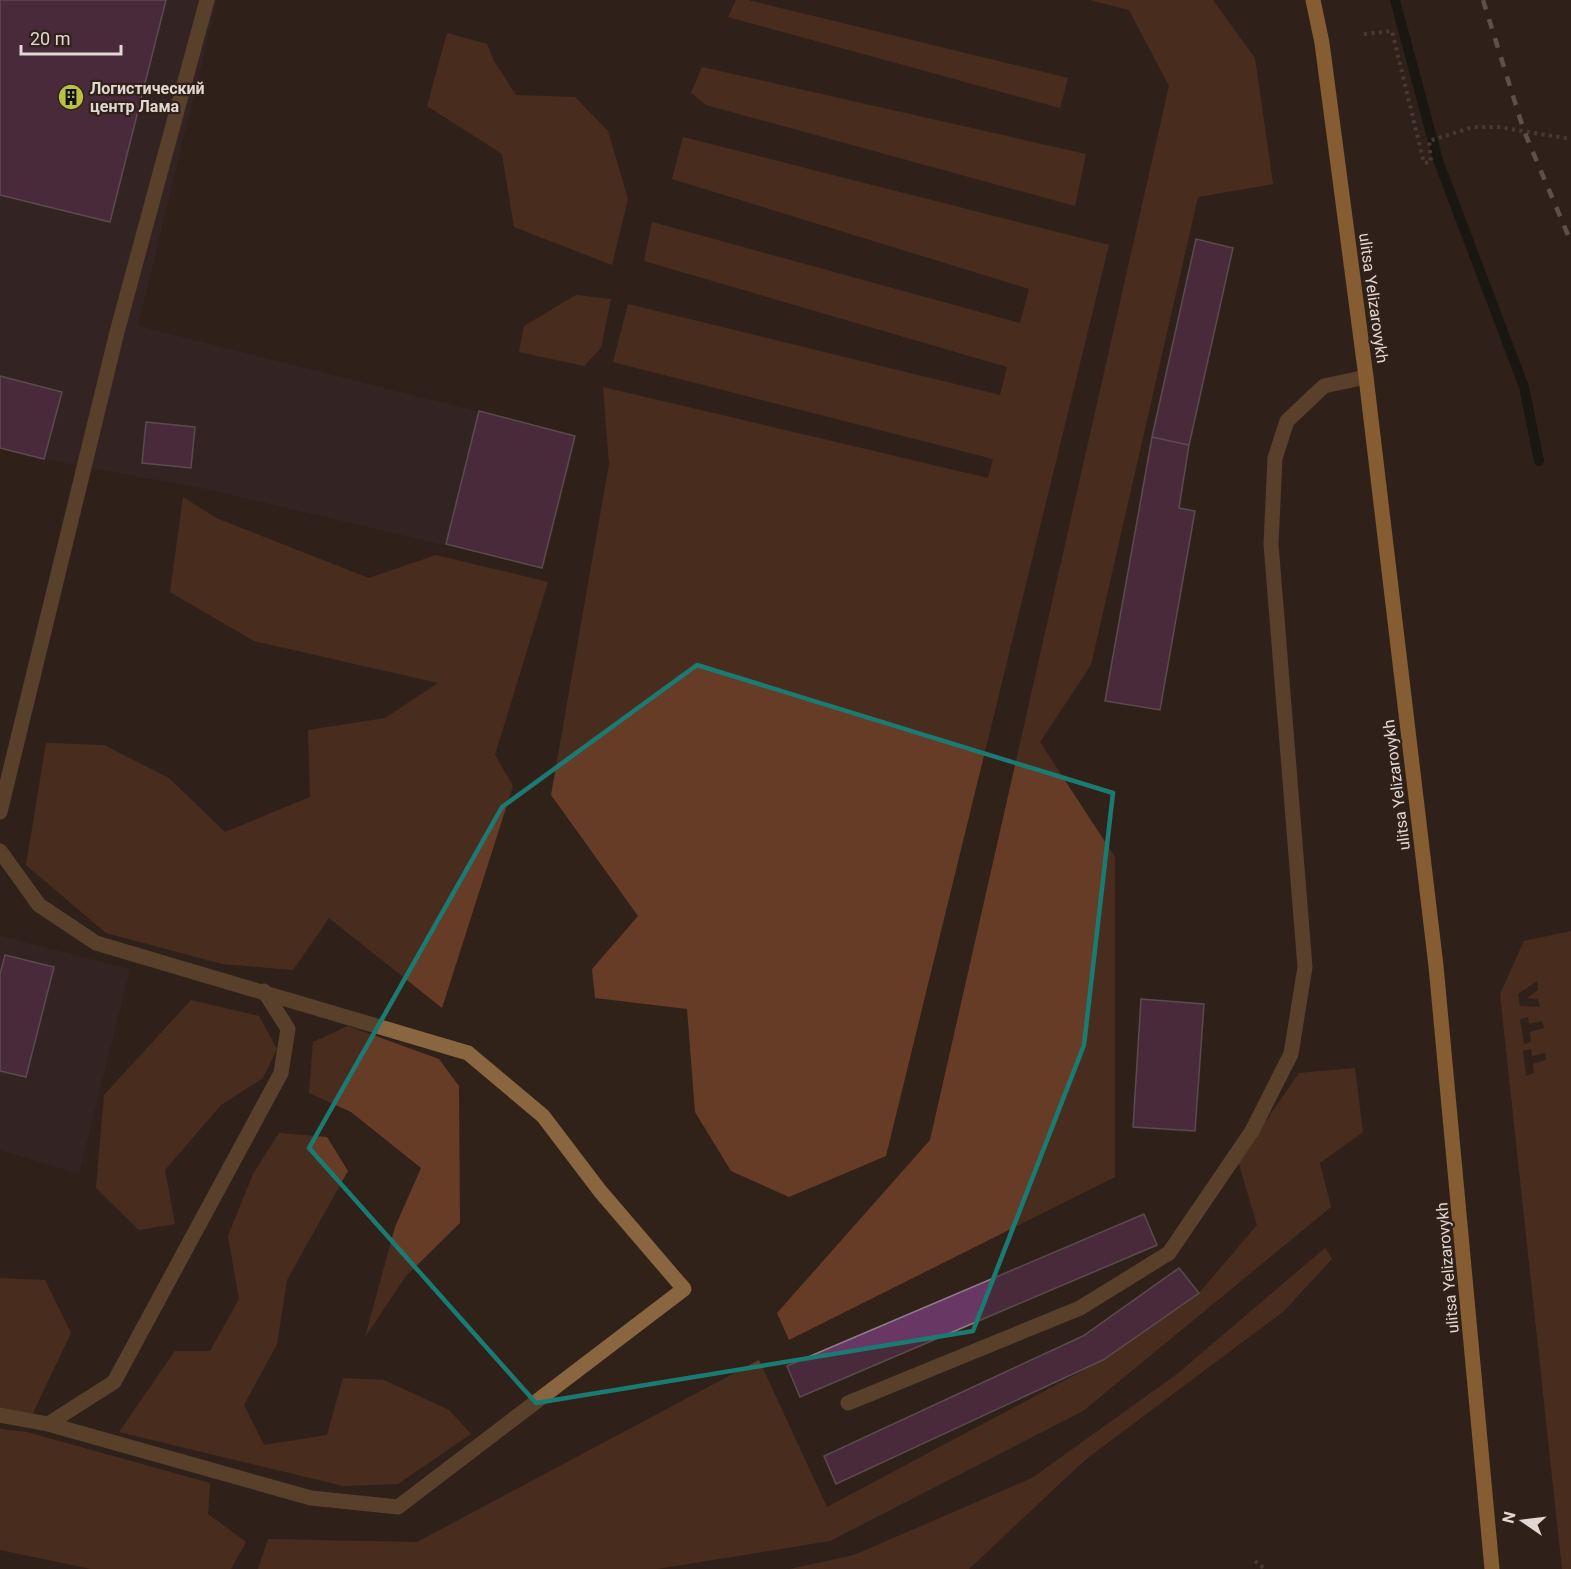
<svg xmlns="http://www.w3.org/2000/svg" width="1571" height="1569" font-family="Roboto,sans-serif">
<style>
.commercial{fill:#38262e}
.green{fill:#663c26;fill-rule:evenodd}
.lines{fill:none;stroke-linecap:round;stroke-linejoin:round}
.stream{stroke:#020c0d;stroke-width:10}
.building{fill:#693764;stroke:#8e7e8b;stroke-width:1.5}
.path{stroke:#675a52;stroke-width:4;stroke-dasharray:3 4.5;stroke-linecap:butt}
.minor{stroke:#896640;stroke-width:15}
.major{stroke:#efa752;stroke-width:15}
.rail{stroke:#988c85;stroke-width:4.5;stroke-dasharray:10 10;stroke-linecap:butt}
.marked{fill:none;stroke:#1a7b73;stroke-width:4.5;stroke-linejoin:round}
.labels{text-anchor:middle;stroke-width:4.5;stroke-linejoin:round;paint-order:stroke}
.poi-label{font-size:16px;font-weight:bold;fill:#e2d7d2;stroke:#302119;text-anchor:start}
.street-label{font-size:16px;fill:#e2d7d2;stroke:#302119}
</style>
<rect width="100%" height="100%" fill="#302119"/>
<path class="commercial" d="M0,0h217l-79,326 437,110 -33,132 -336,-79 -162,-30 -44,-11z
M0,936l130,33 -51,205 -79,-24z"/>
<path class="green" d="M736,0h12l320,78 -8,30 -332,-91z
M1090,0h123l42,58 18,126 -75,13 -107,468 -51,77 75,115v320l-326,163 -12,-27 153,-173 239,-1054 -40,-76z
M447,33l40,11 7,17 22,34 59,2 33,34 20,68 -16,66 -98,-38 -12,-73 -75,-48z
M702,67l384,87 -11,52 -369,-101 -15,-12z
M683,137l426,108 -223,911 -97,41 -58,-26 -36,-59 -8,-103 -92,-11 -3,-29 46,-53 -87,-121 58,-331 -6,-77 385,91 5,-19 -380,-97 15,-58 372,91 7,-28 -363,-106 8,-39 368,101 9,-34 -357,-110z
M576,295l35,4 -10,49 -17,18 -65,-14 5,-26z
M183,497l33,21 153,60 67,-23 112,27 -53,173 18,31 -71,222 -113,-90 -36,52 -71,-6 -116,-31 -80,-68 20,-122 58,2 65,33 56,54 85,-35 -2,-67 77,-12 53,-35 -184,-42 -84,-49z
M1571,931v638h-9l-62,-575 24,-53zM1537,981l1,9 -11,8 11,1 2,8 -20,-1 -2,-12zM1528,1017l1,7 13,-3 2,7 -14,4 1,10 -7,2 -4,-25zM1531,1049l1,7 13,-3 1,7 -13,4 1,9 -8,3 -3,-25z
M191,1000l68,16 18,33 -14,29 -42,27 -56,65 10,54 -36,6 -43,-42 8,-93z
M348,1026l91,33 20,27 1,137 -54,53 -41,61 30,-110 26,-59 -70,-56 -42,-19 4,-51z
M1355,1068l8,64 -43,31 11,44 -248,204 -253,130 -173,28h-399l10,-30 149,3 342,-182 68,147 276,-147 96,-67 58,-68 -19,-64 61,-88z
M279,1133l48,4 21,34 -61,109 -10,64 -33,61 20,40 63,-10 16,-57 41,2 65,30 22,24 -73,50 -55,2 -224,-54 56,-81h35l29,-52 -11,-63 25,-62z
M1325,1248l7,11 -48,52 -199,149 -116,109h-179l64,-14 178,-77 145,-104z
M0,1278l45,2 26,53 -39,82 -32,-7z
M0,1429l27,3 183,51 -2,31 38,28 -15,27h-140l-91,-19z"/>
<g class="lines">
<path class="stream" d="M1395,0l43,160 86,227 15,74"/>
</g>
<path class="building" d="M0,0h166l-56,222 -110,-27z
M1196,239l37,9 -44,197 -37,-8z
M0,376l62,16 -18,67 -44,-11z
M479,411l96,25 -33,132 -96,-24z
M146,422l49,5 -4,41 -49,-5z
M1152,437l37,8 -10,63 16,3 -35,199 -55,-9z
M5,955l49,12 -28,110 -26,-6v-97z
M1141,999l63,5 -9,127 -62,-4z
M1144,1214l13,31 -357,152 -13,-31z
M1179,1268l20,25 -96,67 -267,124 -12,-28 259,-120z"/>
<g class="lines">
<path class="path" d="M1364,34l28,-3 32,132 7,-1 -2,-21 44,-14h25l73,12
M1255,1561l10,8"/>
<path class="minor" d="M0,812l117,-480 90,-332
M0,851l39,54 57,38 372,110 75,63 57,75 84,98 -286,218 -87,-9 -263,-74
M848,1403l232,-95 89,-55 83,-122 39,-77 14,-87 -34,-423 4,-86 12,-37 37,-35 42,-9
M0,1415l48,9 66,-42 167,-309 7,-44 -24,-38"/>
<path class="major" d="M1313,0l9,43 44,334 70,589 56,603"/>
<path class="rail" d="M1483,0l41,131 47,111"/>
</g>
<path d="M0 0H1571V1569H0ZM697,665l416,128 -29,252 -111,286 -437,72 -227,-255 193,-341z" fill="#302119" fill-opacity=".55" fill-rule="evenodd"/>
<path class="marked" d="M697,665l416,128 -29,252 -111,286 -437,72 -227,-255 193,-341z"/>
<defs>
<g id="building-disc" transform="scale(1.35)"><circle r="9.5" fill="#b9c046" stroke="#302119"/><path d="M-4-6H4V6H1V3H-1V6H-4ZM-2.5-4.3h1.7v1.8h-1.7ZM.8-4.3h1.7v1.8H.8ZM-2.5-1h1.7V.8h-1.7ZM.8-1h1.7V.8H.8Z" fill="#111"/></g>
</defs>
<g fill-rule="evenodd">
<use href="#building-disc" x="71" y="97"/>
</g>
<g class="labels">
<g class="poi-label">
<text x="90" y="94">Логистический<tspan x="90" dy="18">центр Лама</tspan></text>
</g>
<g class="street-label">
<text transform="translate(1374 298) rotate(82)" y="6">ulitsa Yelizarovykh</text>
<text transform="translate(1396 785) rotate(-97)" y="6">ulitsa Yelizarovykh</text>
<text transform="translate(1447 1268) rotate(-95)" y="6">ulitsa Yelizarovykh</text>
</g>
</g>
<g transform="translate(1523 1521) rotate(284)" stroke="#302119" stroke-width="4.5" paint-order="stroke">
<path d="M0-4.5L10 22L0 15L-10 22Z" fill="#e2d7d2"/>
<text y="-9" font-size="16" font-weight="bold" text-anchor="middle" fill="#e2d7d2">N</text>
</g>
<path d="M21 45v9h100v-9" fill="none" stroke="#e2d7d2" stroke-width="3"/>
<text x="30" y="45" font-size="18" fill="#e2d7d2" stroke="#302119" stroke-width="4.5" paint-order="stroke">20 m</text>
</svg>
